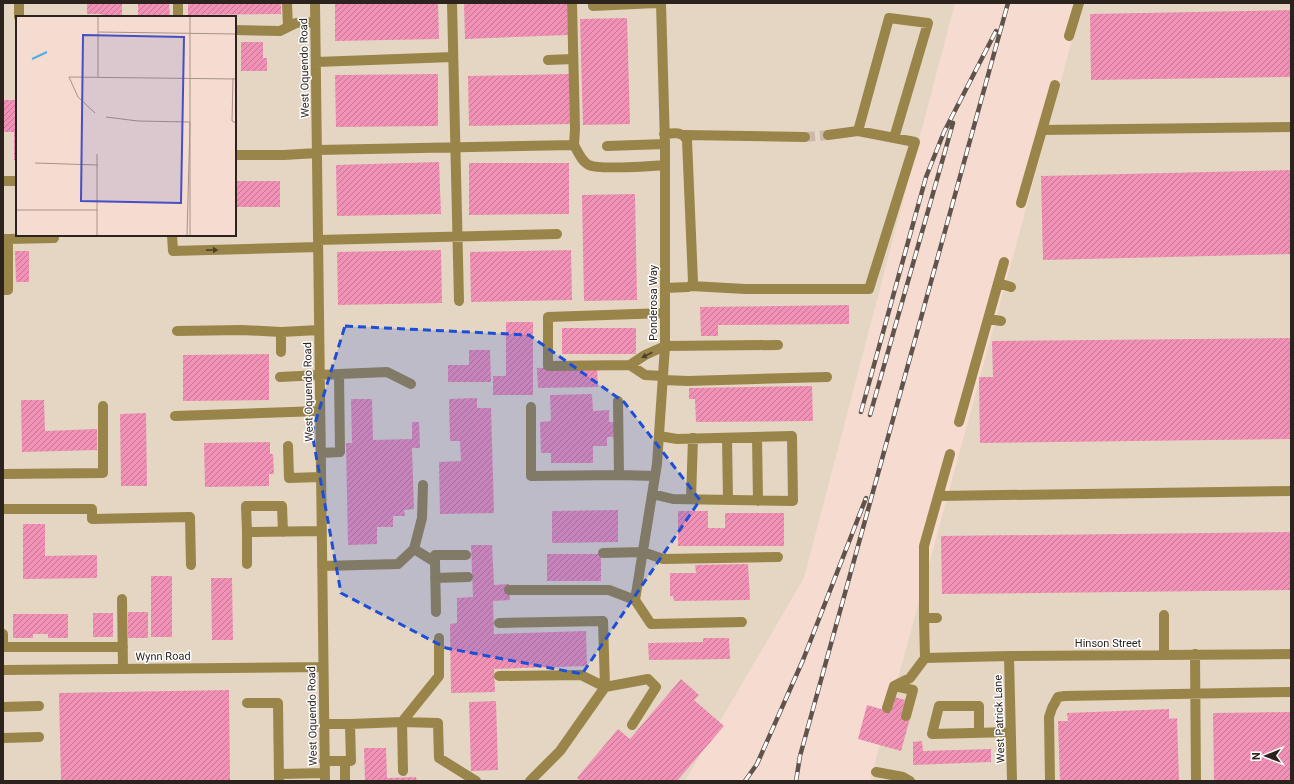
<svg xmlns="http://www.w3.org/2000/svg" width="1294" height="784" font-family="Roboto,sans-serif">
<style>
.industrial{fill:#e4d6c3;fill-rule:evenodd}
.building{fill:url(#building-hatch)}
.lines{fill:none;stroke-linecap:round;stroke-linejoin:round}
.minor-tunnel{stroke:#ceb7ac;stroke-width:10;stroke-dasharray:10 5;stroke-linecap:butt}
.minor{stroke:#99854a;stroke-width:10}
.rail-casing{stroke:#60534c;stroke-width:4.5}
.rail{stroke:#fff;stroke-width:3;stroke-dasharray:9;stroke-linecap:butt}
.oneway{fill:#4d402b}
.marked{fill:#1d4ed8;fill-opacity:0.2;stroke:#1d4ed8;stroke-width:3;stroke-dasharray:8 5;stroke-linejoin:round}
.labels{text-anchor:middle;stroke-width:3;stroke-linejoin:round;paint-order:stroke}
.street-label{font-size:11px;fill:#2c231e;stroke:#fff}
.inset-river{fill:none;stroke:#4eaee7;stroke-width:2}
.inset-road{fill:none;stroke:#a59289;stroke-width:1}
.view{fill:#464fc4;fill-opacity:0.15;stroke:#464fc4;stroke-width:2}
.inset-edge{fill:none;stroke:#2c231e;stroke-width:2}
</style>
<defs>
<pattern id="building-hatch" width="6" height="6" patternUnits="userSpaceOnUse"><rect width="6" height="6" fill="#f091b5"/><path d="M-1 1l2-2M0 6l6-6M5 7l2-2" fill="none" stroke="#c37693"/></pattern>
</defs>
<rect width="100%" height="100%" fill="#f6dcd0"/>
<path class="industrial" d="M3,3h952l-151,575 -119,203h-682zM17,17h218v218h-218z
M1082,3h209v778h-421z"/>
<path class="building" d="M87,3h35v14h-21v-3h-14z
M138,3h31l1,14h-32z
M188,3h93v11l-93,1z
M335,3h103l1,36 -104,2z
M464,3h103l1,32 -103,4z
M1291,10v67l-200,3 -1,-66z
M627,18l3,106 -47,1 -3,-106z
M241,42h22v16h4v13h-26z
M438,74v52l-102,1 -1,-52z
M569,74l1,50 -101,2 -1,-50z
M3,100h14v60h-3v-28h-11z
M439,162l2,52 -104,2 -1,-51z
M469,163h100v51l-100,1z
M1291,170v84l-248,6 -2,-84z
M235,181h45v26h-45z
M635,194l2,106 -53,1 -2,-106z
M441,250l1,53 -104,2 -1,-53z
M571,250l1,50 -101,2 -1,-50z
M15,251h14v31h-13z
M849,305v19l-131,1v11h-17l-1,-29z
M506,322h27v73h-40v-19h13z
M562,328h74v26h-74z
M1291,338v101l-311,4 -1,-66h14l-1,-36z
M469,350h21l1,32h-43v-17h21z
M269,354v46l-86,1v-46z
M597,367l1,20 -60,1 -1,-20z
M812,386l1,35 -117,1 -1,-23h-6v-11z
M592,394l1,17 16,-1v12h5v15h-7v9h-14v17h-42v-10h-10l-1,-31 11,-1 -1,-26z
M477,398v10h14l3,105 -54,1 -1,-52 22,-1 -1,-20h-10l-1,-42z
M351,399h21l1,41 39,-1v-17h7l1,26h-8l2,61 -10,1 1,6h-12v11h-16v17l-29,1 -2,-102h6z
M21,400h23l1,31 52,-2v21l-75,2z
M146,413l1,73h-26l-1,-72z
M270,442v12h3l1,20h-5v12l-64,1 -1,-44z
M618,510v32l-66,1v-32z
M678,511h30v17h17v-15h59v33h-106z
M23,524h22v32l52,-1v23l-74,1z
M1291,532v58l-349,4 -1,-58z
M471,545h21l2,40 15,-1 1,16 -17,1 1,33 92,-3 1,35 -93,3 1,23 -44,1 -1,-69 7,-1v-25l16,-1z
M547,554h54v27h-54z
M748,564l2,36 -76,1 -1,-5h-3v-23h26l-1,-8z
M151,576h21v61h-21z
M211,578h21l1,62h-21z
M128,612h20v26h-20z
M93,613h20v24h-20z
M13,614h55v24h-20v-4h-15v4h-20z
M703,638h26l1,21 -81,1 -1,-17 55,-1z
M681,679l18,16 -5,5 30,26 -47,55h-96l-4,-3 41,-49 12,10z
M229,690l1,91h-169l-2,-88z
M895,697l10,3 -4,15 9,3 -9,33 -43,-12 9,-34 24,7z
M496,701l2,69 -27,1 -2,-69z
M1169,709v10l8,-1 2,63h-119l-2,-60h10l-1,-8z
M1291,712v69h-77l-1,-68z
M922,741l1,10 68,-2v13l-78,3v-23z
M364,748h22l1,30 29,-1 1,4h-52z"/>
<g class="lines">
<path class="minor-tunnel" d="M805,137l23,-2"/>
<path class="minor" d="M19,3v14
M178,3v14
M287,3l1,24
M315,3l10,778
M452,3l7,298
M572,3l3,126 -1,16
M593,3v3l63,-3
M235,30l45,1 16,-8 19,-1
M1069,36l10,-33
M548,60l25,-1
M316,62l137,-5
M1042,130l249,-3
M858,131l31,-113 39,5 -34,115
M664,134c9,-1 18,-3 23,6l6,142 -2,4 -3,1 -23,1
M684,135l121,2
M607,146l58,-2
M317,150l257,-5c4,7 8,17 15,20 10,5 62,1 76,0
M235,155h49l33,-2
M3,181h14
M1021,203l34,-118
M172,235l1,16 145,-4
M3,239h5v51h-5
M8,239l46,-1
M318,240l239,-6
M998,283l13,4
M691,286l54,3h124l46,-147 -57,-11 -30,4
M989,319l12,2
M177,331l65,-1 39,2
M281,352v-20l38,-2
M630,365l15,-10 20,-9 113,-1
M339,374l48,-2 24,12
M663,376l-18,-1 -15,-10 -82,1v-49l117,-4
M280,377l59,-3 1,78 -19,1
M663,380l25,1 139,-4
M618,401l1,74
M531,407v69l88,-1 36,1
M175,416l145,-5
M959,422l45,-160
M757,437l1,64
M727,438l1,62
M288,446l1,32 32,-1
M3,474l100,-1v-67
M652,494l21,5 120,2 -1,-65 -115,3 -18,-3
M938,496l353,-5
M691,499l2,-61
M3,509h89v10l98,-2 1,48
M247,532v32
M283,532l-1,-26h-36l1,26 75,-1
M414,549l21,13 1,50
M603,553l40,-1 20,7 115,-2
M435,562v-7h31
M322,566l76,-2 16,-15 8,-31 1,-33
M435,578l33,-1
M509,590h100l26,10 16,24 91,-2
M122,599l1,70
M635,600l22,-136 8,-118v-202l-4,-141
M1164,615v40
M924,618v-72l26,-92
M499,623l104,-2 2,66
M3,634v13h120
M1195,654l1,127
M1009,656l3,125
M925,658l84,-2 282,-2
M3,670l320,-3
M499,676l82,-1 24,12 43,-8 8,8 -24,38
M894,686l19,4 -7,26
M247,703h31l1,78
M3,707l36,-1
M887,708l7,-22 16,-8 15,-20 -1,-40h13
M402,722l36,1 1,35 37,23
M402,722l37,-46v-38
M324,724h26
M979,733v-27h-40l-7,28 79,-2
M3,738l36,-1
M324,761h27l-1,-37 52,-2 1,49
M876,772l27,5 7,4
M279,774l46,-1
M345,781v-20
M530,781l30,-30 45,-64
M1050,781l-1,-64 3,-9 6,-11 7,-1 226,-4"/>
<g class="rail-casing">
<path id="rail" d="M861,412l65,-235 18,-45 52,-101
M870,415l83,-292
M745,781l12,-17 46,-104 63,-162
M796,781l4,-25 208,-753"/>
</g>
<use href="#rail" class="rail"/>
</g>
<defs><path id="oneway-solid" d="M-6-.8H1V-3.2L6.5 0L1 3.2V.8H-6Z"/></defs>
<g class="oneway">
<use href="#oneway-solid" transform="translate(212 250) rotate(-1)"/>
<use href="#oneway-solid" transform="translate(647 355) rotate(152)"/>
</g>
<path class="marked" d="M345,326l184,9 95,67 76,98 -118,174 -136,-26 -105,-55 -29,-160z"/>
<g class="labels">
<g class="street-label">
<text transform="translate(304 68) rotate(-91)" y="4">West Oquendo Road</text>
<text transform="translate(653 303) rotate(-90)" y="4">Ponderosa Way</text>
<text transform="translate(308 392) rotate(-91)" y="4">West Oquendo Road</text>
<text x="1108" y="647">Hinson Street</text>
<text transform="translate(163 656) rotate(-1)" y="4">Wynn Road</text>
<text transform="translate(312 716) rotate(-91)" y="4">West Oquendo Road</text>
<text transform="translate(999 719) rotate(-92)" y="4">West Patrick Lane</text>
</g>
</g>
<g transform="translate(16 16)">
<rect width="220" height="220" fill="#f6dcd0"/>
<path class="inset-river" d="M16,43l15,-7"/>
<path class="inset-road" d="M82,16l138,2M82,61v-61M217,62l-1,43 4,2M79,97l-17,-16 -9,-20 167,2M90,101l32,4 52,1M19,147l63,2M1,194h80M81,220v-82M171,220l3,-114M174,220v-220"/>
<path class="view" d="M67,19l101,2 -3,166 -100,-2z"/>
<rect width="220" height="220" class="inset-edge"/>
</g>
<rect width="1294" height="784" fill="none" stroke="#2c231e" stroke-width="8"/>
<g transform="translate(1266 756) rotate(269)" stroke="#ffffff" stroke-width="3" paint-order="stroke">
<path d="M0-3L7 15L0 10L-7 15Z" fill="#2c231e"/>
<text y="-6" font-size="11" font-weight="bold" text-anchor="middle" fill="#2c231e">N</text>
</g>
</svg>
